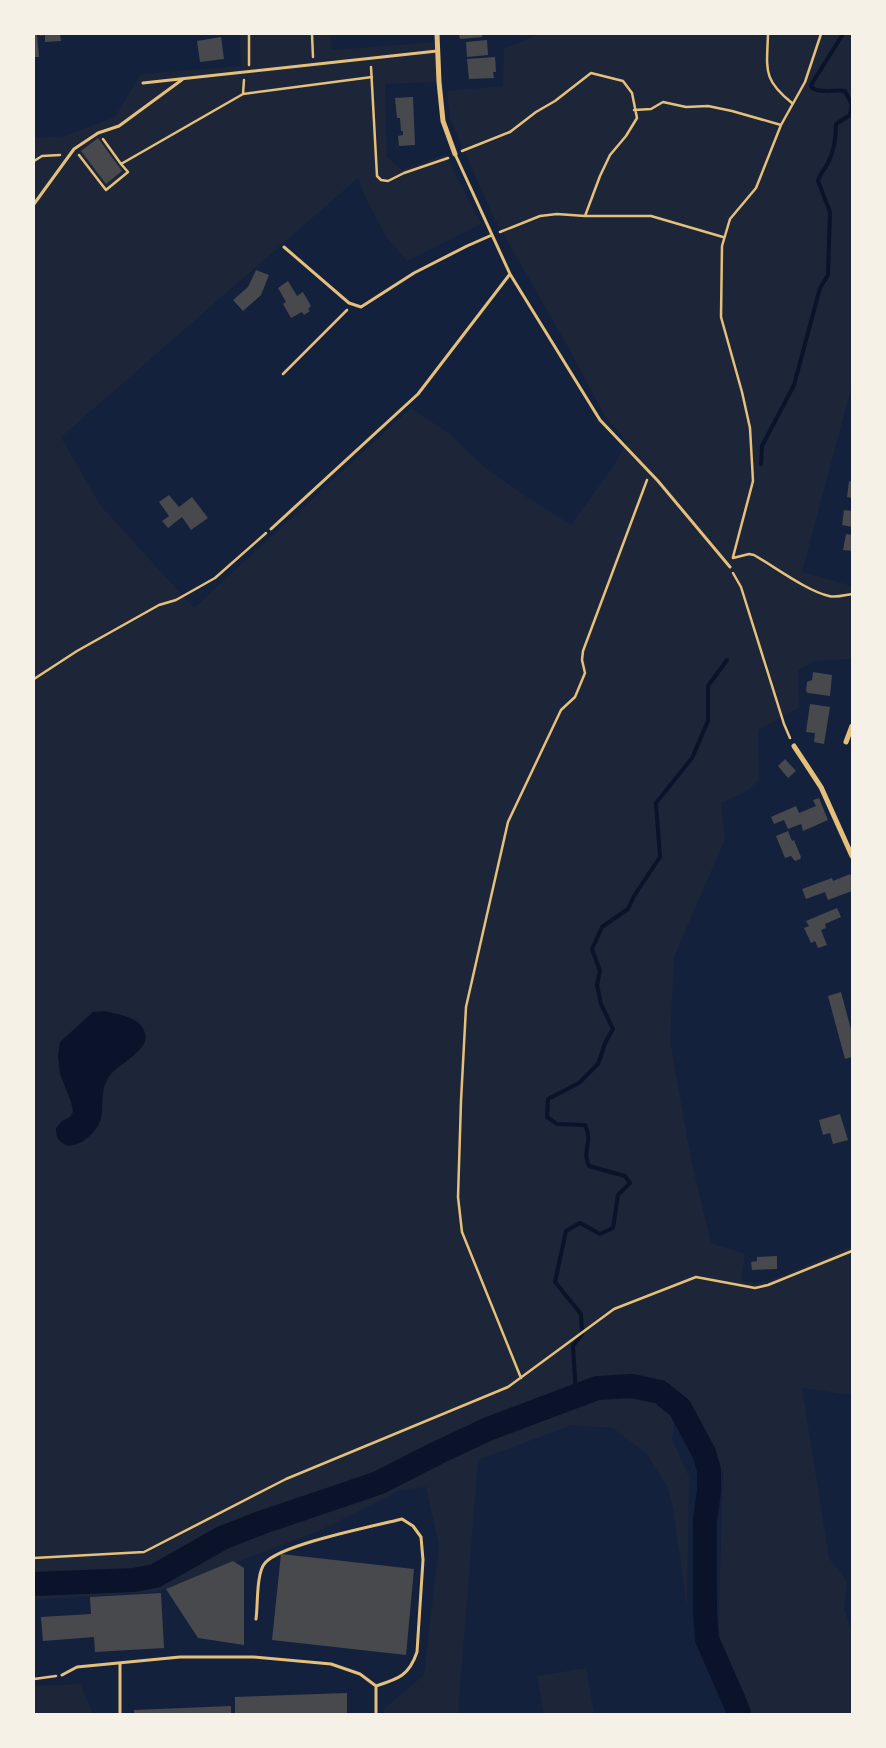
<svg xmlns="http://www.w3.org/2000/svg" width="886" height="1748" font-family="'Noto Sans',sans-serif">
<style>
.green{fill:#1d2539}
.water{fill:#0b132b}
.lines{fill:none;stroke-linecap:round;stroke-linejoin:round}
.stream{stroke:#0b132b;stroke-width:4}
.river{stroke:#0b132b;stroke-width:24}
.building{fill:#48494c}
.path{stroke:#e5c07b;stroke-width:2.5}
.service{stroke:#e5c07b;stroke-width:3}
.minor{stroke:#e5c07b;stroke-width:5}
</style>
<rect width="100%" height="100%" fill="#14213d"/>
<path class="green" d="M240,34h90l2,16 106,-8 1,40 -54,2 2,73 15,13 43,-16 36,70 -74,37 -22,-26 -20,-39 -7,-18 -297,259 39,68 94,103 217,-200 39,26 34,33 37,26 50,32 44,-61 12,-22 -22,-26 -38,-71 -73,-127 -44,-99 -3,-28 56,-5 1,-37 35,-15h313v351l-50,187 50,14v79l-1,-6 -37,2 -16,10 1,37 -41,22 1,50 -12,11 -26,12 4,36 -51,118 -4,84 21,118 20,84 34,11 -4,27 14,2 14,-2 83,-35v149l-50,-7 27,170 18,24 -3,26 8,24v82h-103l-31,-75 5,-166 -21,-49 -24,-23 -6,38 17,38 -2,131 -14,-100 -5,-20 -21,-34 -34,-26 -41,-3 -94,35 -20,254h-74v-5l40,-34 15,-130 -13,-58 -25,3 -82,41 -162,61 -123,8v-1463l5,1 25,-2 51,-19 26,-43 100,-8z
M586,1668l8,46h-50l-7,-38z
M80,1684l13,30h-59v-28z"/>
<path class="water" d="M104,1011c15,4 36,5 41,22 6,18 -29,31 -37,45 -14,26 7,41 -26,64 -6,3 -13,5 -18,2 -7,-4 -8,-9 -8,-16l6,-7 8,-4 3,-5 -2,-10 -11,-28 -2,-18 2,-14 33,-30z"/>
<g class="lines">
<path class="stream" d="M761,464l1,-18 32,-61 26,-97 8,-13 2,-63 -12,-31c2,-7 6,-11 10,-18 6,-12 8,-25 8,-39l14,-9 2,-10 -7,-14c-11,-2 -23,3 -33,-3l-1,-3 32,-51
M576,1395l-3,-49 9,-12 -1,-20 -26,-32 11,-51 14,-8 20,11 13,-6 5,-33 12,-12 -5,-7 -36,-10c-8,-17 5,-23 -4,-41l-28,-1 -10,-7 1,-18 31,-16 19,-19 8,-23 7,-12 -12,-25 -4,-19 3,-14 -8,-22 10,-22 26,-18 6,-13 26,-39 -4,-54 36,-45 16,-37v-35l19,-26"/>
<path class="river" d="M34,1584l100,-4 21,-4 67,-38 41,-16 115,-39 59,-30 51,-24 109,-41 35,-2 28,6 20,16 24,45 5,17v21l-4,29v92l2,27 28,64 4,11"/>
</g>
<path class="building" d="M34,34h3l2,23h-5z
M39,34h21l1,7 -16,1v-7l-5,1z
M459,34h23v3l-22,2z
M221,37l3,22 -24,3 -3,-21z
M487,40l1,15 -21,2 -1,-15z
M495,57l1,15h-3l1,6 -25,1 -2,-20z
M413,97l2,48 -16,1 -1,-10 5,-1v-4h-2l-1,-13h-3l-2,-20z
M98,138l24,33 -16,13 -25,-33z
M256,270l13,5 -8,20 -18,16 -10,-11 15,-13z
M288,281l9,15 6,-4 8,14 -3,3 2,2 -6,4 -2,-3 -11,6 -8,-14 3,-2 -8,-14z
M849,481l3,1v16l-5,-1z
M169,495l10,12 13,-10 16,21 -17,12 -9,-13 -14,11 -6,-7 7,-5 -10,-14z
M844,510l8,1v16l-10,-2z
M846,534l6,1v16l-9,-1z
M813,672l19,3 -2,21 -22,-3 -2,-2 1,-9 5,-2z
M810,704l20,3 -6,37 -10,-2 1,-9 -9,-1z
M785,759l11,12 -8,7 -10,-12z
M819,798l9,22 -25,11 -2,-7 -13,5 -4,-9 -10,4 -3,-7 25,-11 3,7 17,-7 -3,-6z
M788,831l4,10 2,-1 7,17 -1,2 -5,2 -4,-5 -6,2 -9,-22z
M850,874l2,5v12l-24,9 -3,-8 -19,7 -4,-10 30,-11 1,3z
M837,908l4,9 -16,7 1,4 -5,2 6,15 -9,3 -3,-7 -4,2 -7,-15 5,-2 -3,-5z
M841,992l11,41v24l-7,2 -17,-63z
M840,1114l8,26 -15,4 -3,-11 -7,2 -4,-15z
M777,1256v13l-25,1 -1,-8 6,-1v-4z
M281,1554l133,15 -8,86 -134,-15z
M233,1561l11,7v77l-46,-7 -32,-49z
M161,1593l3,55 -69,4 -1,-15 -51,4 -2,-24 50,-3 -1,-17z
M347,1693v21h-112v-17z
M231,1706v8h-97v-4z"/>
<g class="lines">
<path class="path" d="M312,34l1,23
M768,34c-1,35 -6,45 24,69
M249,65v-31
M371,67l6,109 4,4 7,1 16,-8 44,-15
M243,94l1,-14
M634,110l17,-1 12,-7 23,5 22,-1 24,5 49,14 -25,63 -26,31 -8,27 -1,71 21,75 8,36 3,53 -20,76
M781,125l24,-43 16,-48
M103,139l18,25 122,-70 129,-17
M462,151l48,-19 26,-20 19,-11 36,-28 32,8 9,12 5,25 -11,18 -16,19 -10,21 -15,40 -28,-2 -17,2 -40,16
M79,155l27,35 22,-18 -7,-8
M34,161l8,-5 18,-1
M585,216h66l72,21
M283,374l64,-64
M733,558l16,-4 5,1c21,12 53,36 75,41 7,2 16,-1 23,-2
M733,573l8,14 43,137 6,14
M34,679l43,-28 82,-46 17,-5 39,-22 51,-45
M521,1378l-59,-146 -4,-35 3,-96 5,-94 42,-185 53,-112 14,-13 10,-24 -3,-13 1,-9 64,-171
M34,1558l110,-6 142,-73 222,-92 106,-78 82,-32 59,11 13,-3 84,-34
M34,1679l22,-3"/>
<path class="service" d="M143,83l294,-32
M455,154l55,120 90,146 58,61 72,86
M34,204l40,-55 24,-16 21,-7 64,-47
M284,247l65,56 12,4 53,-34 53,-27 25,-11
M271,529l147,-135 92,-120
M256,1619c2,-13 0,-46 9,-56 16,-19 110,-37 137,-44l11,7 8,11 2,23 -6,92c-8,24 -19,27 -41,34
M120,1663v51
M62,1675l15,-8 103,-10h73l78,7 29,10 16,12v28"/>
<path class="minor" d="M437,34l2,48 4,39 12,33
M846,742l6,-16
M794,746l27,41 31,69"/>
</g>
<rect width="886" height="1748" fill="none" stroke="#f6f1e7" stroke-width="70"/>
</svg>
